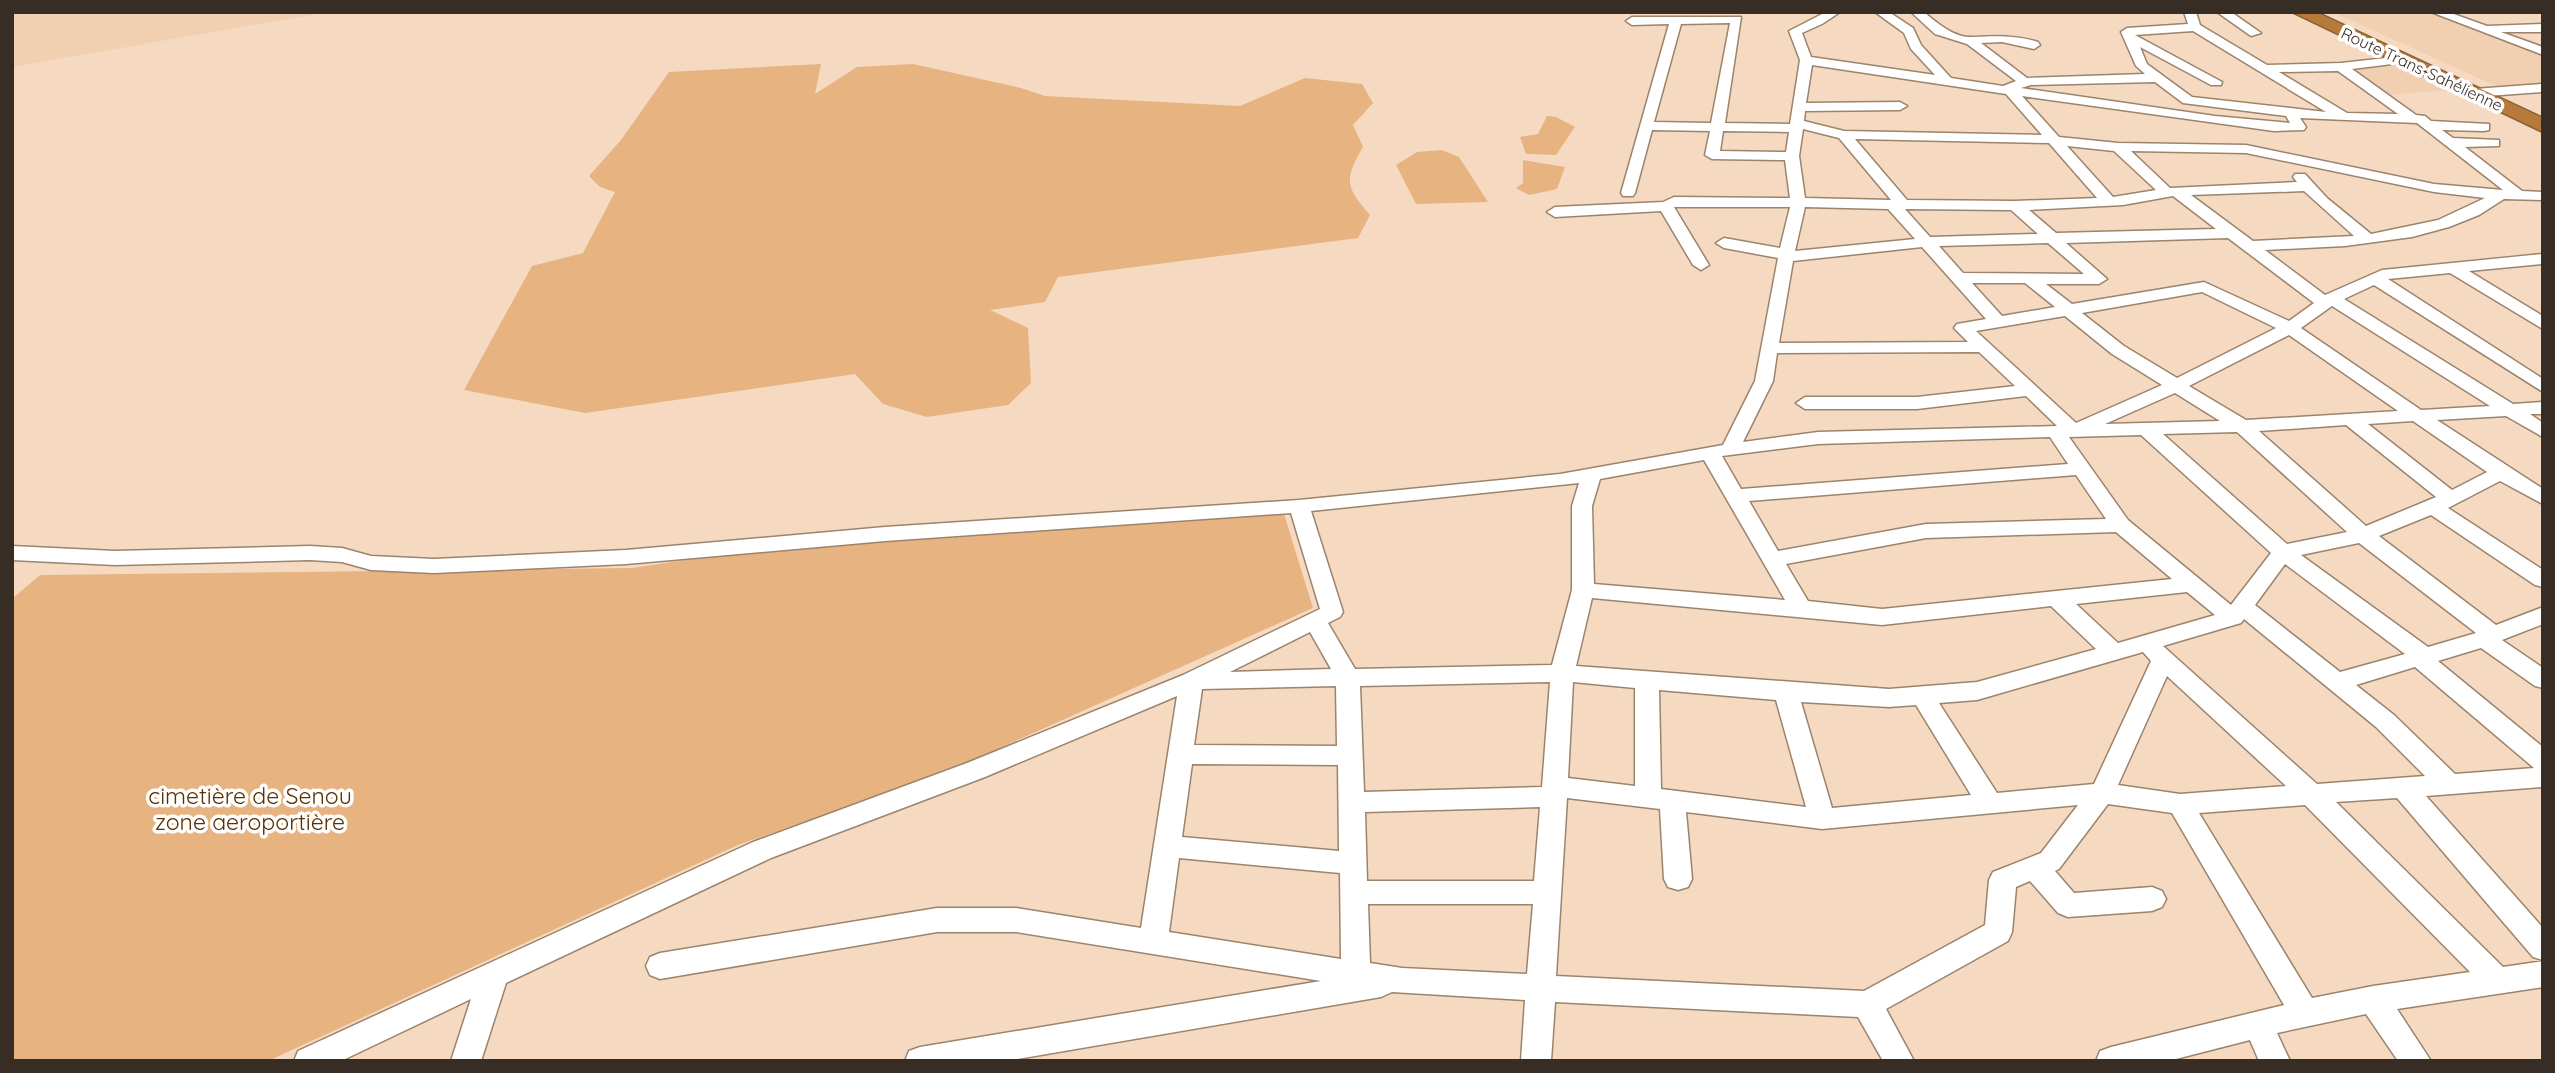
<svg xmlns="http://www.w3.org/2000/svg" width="2555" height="1073" font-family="Quicksand,sans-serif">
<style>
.built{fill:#f0d0b1}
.green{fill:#e6b381}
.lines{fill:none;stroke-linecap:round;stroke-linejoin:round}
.minor-casing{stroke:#9c836c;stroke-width:3}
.highway-casing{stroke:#8a5f32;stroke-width:3}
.minor{fill:#fff;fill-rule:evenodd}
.highway{fill:#b67a3a;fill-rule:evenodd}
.labels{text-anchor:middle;stroke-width:7;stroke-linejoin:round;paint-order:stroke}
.far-street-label{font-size:16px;fill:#382d24;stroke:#fff}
.near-park-label{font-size:23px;fill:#583200;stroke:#fff}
</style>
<rect width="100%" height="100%" fill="#f5dac1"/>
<path class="built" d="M12,12h316l-316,55z
M2333,12h97l113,41v33l-41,3z
M2392,61l59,29 -66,5 -38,-28z"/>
<path class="green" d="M821,64l-6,30 42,-27 56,-3 108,24 24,8 195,10 65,-28 57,6 11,19 -20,22 10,22c-19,33 -18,39 7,68l-12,23 -300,39 -13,25 -55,8 38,18 3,55 -23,22 -81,12 -44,-13 -28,-30 -270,39 -121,-23 68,-124 51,-13 32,-61 -15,-5 -11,-11 32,-36 48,-68z
M1547,116l9,1 19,10 -19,28 -30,-1 -6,-17 18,-3z
M1442,150l17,7 29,45 -72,2 -20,-39 21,-13z
M1523,160l42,7 -8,22 -28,6 -13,-7 7,-5z
M1284,514l29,94 -349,156 -226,81 -470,216h-256v-462l28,-24 592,-7 101,-15 216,-21z"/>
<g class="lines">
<g class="minor-casing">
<path id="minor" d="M1826,12h14l-18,12 -20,9 9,24 124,18 -24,-26 -7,-16 -29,-21h14l24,16 8,17 30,33 52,8 13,-5 -49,-37 -32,-10 -24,-22h13c13,11 30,26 49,25 23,-1 42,-2 65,5l2,3 -6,4 -32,-7 -21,1 46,35 118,-4 -9,-8 -15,-34 6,-4 61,-4 -4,-12h12l4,13 67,40 74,-2 63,-7v6l-4,1 -48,6 64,46 9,1 6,5 58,3v6l-5,1 -42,-1 11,8 46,2v6l-34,1 57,44 21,1v8l-39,-1 -25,16 -30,12 -37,10 -67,9 -80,4 60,45 57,-25 161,-16v10l-74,7 74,45v13l-93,-56 -62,6 155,100v13l-169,-107 -30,14 169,105 30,-2v12h-13l13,9v14l-37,-21 -69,4 106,69v15l-43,-23 -52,27 95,62v17l-8,-2 -104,-70 -52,21 117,89 47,-18v17l-41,16 41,28v20l-8,-2 -54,-38 -43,13 105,86v40l-117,9 117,132v32l-10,-3 -136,-159 -61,4 167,165 40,-6v26l-146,22 34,52h-33l-32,-47 -89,19 13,28h-31l-9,-21 -82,21h-72l4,-10 11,-4 173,-42 -112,-192 -64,-9 -49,65 -4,2 19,22 78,-6 10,4 4,8 -4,8 -10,4 -84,6 -10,-4 -28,-32 -14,6 -4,45 -4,9 -122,68 28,52h-31l-25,-44 -303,-15 -4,59h-30l4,-61 -133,-8 -11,5 -376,64h-100l4,-10 11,-4 401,-66 -305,-49h-79l-277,47 -10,-4 -4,-9 4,-9 10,-4 277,-45h79l125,20 36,-232 -192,81 -214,81 -265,125 -25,78h-30l20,-62 -130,62h-47l4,-10 455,-209 214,-79 216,-88 137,-66 -29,-96 -406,28 -259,23 -192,9 -63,-3 -29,-8 -32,-2 -195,5 -103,-5v-14l103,5 195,-5 32,2 29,8 63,3 192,-9 259,-23 414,-27 261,-26 163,-29 32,-64 23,-123 -54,-10 -8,-5 8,-5 56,10 10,-41h-116l35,58 -8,5 -8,-5 -32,-54 -106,6 -8,-5 8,-5 108,-5 11,-5 116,1 -5,-38 -73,-1 -7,-4 5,-24 -58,-1 -17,63 -2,3h-10l-2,-3 48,-169 -37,1 -6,-4 6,-4h109l-16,106 65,1 10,-64 -11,-29zM1730,23l-19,100 -57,-1 27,-98zM2193,31l133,81 -134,-15 -45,-33 -7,-17 71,38h10l1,-3 -87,-47zM1812,65l194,29 36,41 -198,-4 -40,-10 1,-10 95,-1 7,-4 -7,-4 -94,1zM2338,71l60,43 -51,-1 -68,-41zM2155,82l28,21 103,13 4,7 -75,-7 -194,-28 10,-3zM2022,96l252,35 30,-1 2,-3 -6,-9 117,5 86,67 -69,-6 -188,-39 -128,-2 -59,-6zM1803,129l36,9 52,62 -86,-2 -6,-42zM1723,131l66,1 -3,20 -66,-1zM1855,139l194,4 48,55 -82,3 -108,-1zM2067,146l47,5 42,39 -43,7zM2131,151l115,2 188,39 51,6 -47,22 -67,14 -44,-36 -22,-24h-10l-2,3 4,5 -127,6zM2304,191l50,45 -101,5 -62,-46zM2173,196l43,33 -160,4 -27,-23 94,-5zM1805,207l83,2 27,30 -120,12zM1905,209l106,1 27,24 -108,3zM2228,238l86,65 -25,18 -85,-39 -132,22 -26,-20h53l8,-5 -41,-36zM2048,243l36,31 -121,-1 -24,-27zM1922,247l64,72 -29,5 -3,4 14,14 -189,1 14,-82zM1972,283h53l30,24 -53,9zM2202,292l74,36 -99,50 -53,-32 -42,-33zM2332,306l158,100 -69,4 -120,-82zM2065,316l47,38 50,31 -86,38 -100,-92zM2289,335l109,76 -152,9 -57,-34zM1979,352l36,34 -98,11h-112l-9,6 9,6h112l109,-13 31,30 -239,6 -75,10 30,-61 4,-28zM2175,393l45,28 -115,3zM2413,421l74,51 -35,18 -84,-66zM2346,425l90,72 -70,29 -107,-95zM2237,432l110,100 -60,12 -124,-110zM2141,435l130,118 -40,52 -103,-85 -59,-83zM2050,437l18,27 -327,25 -19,-33 96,-12zM1704,460l81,140 -191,-16 -2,-78 8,-27zM2076,475l30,44 -180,5 -148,27 -29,-50zM1579,483l-7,23v84l-20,75 -197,4 -27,-46 12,-6 3,-5 -32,-101zM2116,532l56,47 -290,30 -74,-8 -22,-37 140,-26zM2359,543l117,90 -48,14 -127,-92zM2285,564l120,90 -65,18 -85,-67zM2187,592l28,23 -97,28 -42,-39zM1592,598l290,27 169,-19 45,43 -119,33 -88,7 -313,-23zM2244,619l132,108 49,49 -108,8 -154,-138 78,-23zM1310,632l21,37 -101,3zM2143,652l8,9 -57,123 -97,9 -58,-90 38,-3zM2415,667l119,101 -79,6 -61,-59 -38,-30zM2167,676l119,110 -106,8 -62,-9zM1550,682l-8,105 -178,5 -4,-106zM1573,682l62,6v98l-67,-8zM1336,686l1,60 -143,-1 8,-56zM1659,690l117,10 30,107 -145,-18zM1801,702l88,5 27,-2 55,90 -139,13zM1192,764l146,1 1,86 -157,-14zM1567,798l93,11 4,70 4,8 10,3 10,-3 4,-8 -6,-67 136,17 256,-24 -37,48 -48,19 -4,8 -4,45 -121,66 -308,-15zM2305,805l165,167 -97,14 -61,12 -113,-185zM1540,807l-6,74h-167l-2,-69zM1179,858l161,15 1,86 -172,-27zM1368,904h165l-6,70 -125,-6 -32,-5z
M2217,12h14l30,21 -10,3z
M2431,12h17l39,14 56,-2v8h-42l42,15v8z
M2543,84v8l-69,5 -7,-4 7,-4z"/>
</g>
<g class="highway-casing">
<path id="highway" d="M2292,12h24l227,106v14z"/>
</g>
<use href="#minor" class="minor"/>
<use href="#highway" class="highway"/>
</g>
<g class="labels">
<g class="far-street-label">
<text transform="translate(2422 69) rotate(25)" y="6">Route Trans-Sahélienne</text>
</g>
<g class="near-park-label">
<text x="250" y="804">cimetière de Senou<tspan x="250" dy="26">zone aeroportière</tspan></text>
</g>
</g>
<rect width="2555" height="1073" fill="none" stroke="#382d24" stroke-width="28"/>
</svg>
